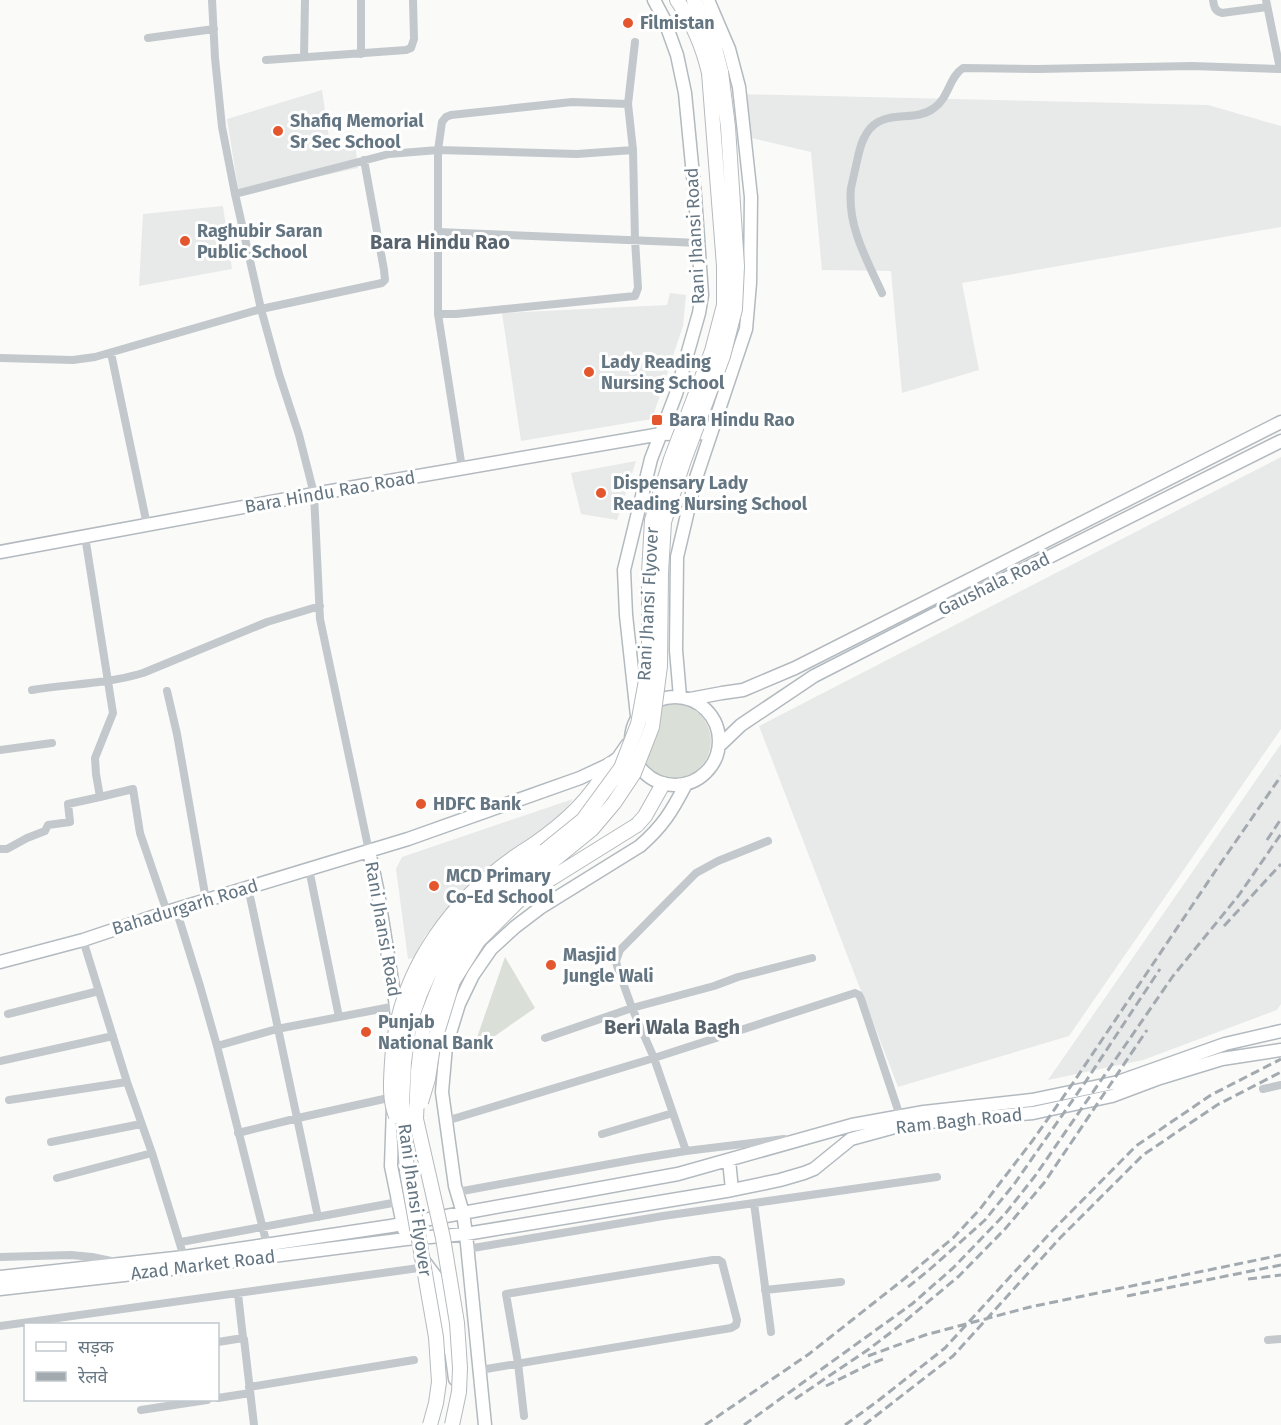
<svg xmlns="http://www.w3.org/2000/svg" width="1281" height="1425" font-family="'Fira Sans','Noto Sans Devanagari',sans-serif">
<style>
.built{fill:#e8e9e9}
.green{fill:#dadfd7}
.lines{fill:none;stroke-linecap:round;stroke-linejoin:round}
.secondary-casing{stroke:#b3babf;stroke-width:15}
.primary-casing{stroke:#b5babe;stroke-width:16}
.street{stroke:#c3c8cc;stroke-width:8}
.secondary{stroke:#fff;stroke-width:12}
.primary{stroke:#fff;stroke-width:14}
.rail{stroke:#a2aab0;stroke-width:3;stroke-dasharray:9 4.5;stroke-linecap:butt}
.primary-bridge-casing{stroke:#b5babe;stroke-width:16;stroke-linecap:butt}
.primary-bridge{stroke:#fff;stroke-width:14}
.poi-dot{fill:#e4572e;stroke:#fff;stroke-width:2}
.labels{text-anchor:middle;stroke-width:6;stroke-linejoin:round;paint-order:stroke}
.poi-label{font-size:18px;font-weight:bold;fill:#657683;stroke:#fff;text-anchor:start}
.street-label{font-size:18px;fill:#657683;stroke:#fff}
.neighbourhood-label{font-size:20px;font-weight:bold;fill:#57646e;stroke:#fff}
</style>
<rect width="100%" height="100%" fill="#fafaf8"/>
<path class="built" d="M322,90l8,55 25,-2 3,25 -119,26 -12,-75z
M737,94l471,11 73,21v101l-319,56 17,87 -77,23 -11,-122 -69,-1 -11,-118 -68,-16z
M223,206l9,63 -93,17 4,-72z
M670,293l16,2 -3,31 -31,93 -131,22 -19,-128 165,-8z
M1281,457v272l-212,307 -171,51 -139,-361z
M636,461l-19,59 -36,-6 -10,-41z
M1281,744v260l-4,6 -134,50 -95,20z
M573,799l-11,16 -36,29 -41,27 -30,30 -30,35 -11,22 -6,1 -12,-90 6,-12z"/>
<path class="green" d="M637 741a37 37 0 1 1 74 0a37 37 0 1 1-74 0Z
M505,957l30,51 -63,44z"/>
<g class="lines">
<g class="secondary-casing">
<path id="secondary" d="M0,552l314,-58 347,-60 49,-1
M631 741a44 44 0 1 1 88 0a44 44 0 1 1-88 0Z
M680,697l-4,-47 1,-93 18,-76 51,-152 4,-46 1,-86 -12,-110 -10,-38 -21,-49
M690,699l32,-6 21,-3 52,-22 486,-246
M637,716l-11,-101 -2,-45 27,-111 25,-65 23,-81 3,-18 -7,-99 -10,-103 -8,-38 -13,-36 -10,-19
M719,746l22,-21 73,-49 127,-65 340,-170
M369,851l9,42 18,113 1,15
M0,962l83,-22 84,-28 241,-73 172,-61 30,-14 8,-6 9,-13
M393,1107l-2,59 13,64
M729,1160l3,30
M421,1257l15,20 16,80 3,22
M0,1277l184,-20 207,-31 287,-52 174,-49 72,-13 108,-12 86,-18 107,-38 56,-13
M0,1289l124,-14 282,-36 60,-5 266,-44 48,-10 24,-7 10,-4 37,-30 55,-15 127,-11 79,-17 48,-18 62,-19 59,-9
M485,1425l-19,-191 -3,-21 -8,-27 -13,-94 4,-46 13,-42 14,-29 18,-26 24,-22 25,-19 100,-62c23,-20 32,-35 46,-62"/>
</g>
<g class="primary-casing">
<path id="primary" d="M677,0c16,23 26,47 32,73
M694,0l20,44 7,28
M637,825l8,-9 18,-32
M533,845c33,-23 57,-45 77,-81"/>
</g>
<path class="street" d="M212,0l3,58 7,69 13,67 26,115 18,65 20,61 15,59 6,125 49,232
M361,0v54
M1213,0c1,7 2,11 9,13l45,-6
M1266,0l14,69
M148,38l66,-9
M304,57l1,-57
M266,60l140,-10 5,-2 3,-9 -1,-39
M235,194l154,-40 49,-4 139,4 56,-4
M438,232l261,11
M882,293c-15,-33 -35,-67 -31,-105 2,-9 4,-18 6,-27 3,-14 7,-31 21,-39 17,-10 39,-1 56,-14 15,-10 15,-31 29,-40l74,1 155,-3 89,3
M438,314h18l179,-18 3,-8 -3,-48 -2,-90 -5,-46 7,-62
M111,353l36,172
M0,358l73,2 22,-3 166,-48 121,-26 3,-3 -1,-10 -20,-110
M462,468l-24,-154v-164l4,-28 4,-5 5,-2 121,-13 56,2
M85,536l28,177 -18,45 1,16 4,23 33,-8 7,44 27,79
M32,690c37,-6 75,-6 111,-17l124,-51 53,-16
M167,691l10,43 29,166
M0,750l52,-7
M0,849h7l20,-11 18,-7 3,-6 22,-3 -2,-18 32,-7
M309,869l30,148
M248,887c23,110 47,220 70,330
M176,909l24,77 17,60 50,199
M83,940l44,142 25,71 32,104
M8,1014l91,-23
M545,1038l87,-30 82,-22 24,-9 74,-19
M217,1046l60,-17 119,-23
M0,1061l113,-25
M1263,1089l18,-4
M9,1100l118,-18
M446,1121l208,-63 201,-65 4,2 2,4 39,117
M238,1133l60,-15 95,-21
M602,1134l71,-21
M51,1142l90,-18
M686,1151l-32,-93 -22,-50 -15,-42 -1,-5 4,-11 76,-77 22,-12 50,-20
M57,1178l95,-25
M457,1192l180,-33 49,-8 98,-12
M754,1203l17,129
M181,1242l217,-40
M467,1249l196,-33 274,-39
M0,1257l71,-2 21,2 24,5
M765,1290l76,-8
M238,1294l5,44
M0,1326l426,-59
M1268,1340l13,-1
M218,1342l25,-4 1,1 10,86
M480,1370l251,-42 5,-3 1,-5 -15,-58 -3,-2h-6l-207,34 12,69 6,53
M249,1387l165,-27
M218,1398l32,-5
M141,1410l66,-10"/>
<use href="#secondary" class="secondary"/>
<use href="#primary" class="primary"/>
<path class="rail" d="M1267,840l14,-21
M1224,926l57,-62
M1248,1279l33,-4
M908,1287l21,-17 56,-50 30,-37 71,-102 74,-112
M1127,1296l154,-31
M868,1356l57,-21 105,-28 251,-52
M826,1386l44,-22 16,-6
M795,1399l74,-50 29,-22 61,-51 46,-47 39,-46 103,-153
M705,1425l104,-71 95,-75 50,-42 26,-28 53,-69 40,-57 143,-213 65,-94
M744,1425l168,-121 41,-36 52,-54 30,-38 138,-200 66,-81 42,-61
M845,1425l34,-25 66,-52 107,-117 84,-85 75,-51 70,-36
M864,1425l89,-69 107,-118 83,-83 74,-50 64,-33"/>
<g class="primary-bridge-casing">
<path id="primary-bridge" d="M421,1102l7,-23 5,-33 20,-65 25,-40 45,-45 114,-71
M396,1116c-7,-17 -5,-37 -4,-54 5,-93 64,-170 141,-217
M430,1425l6,-22 3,-21 -3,-45 -29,-166 -5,-69 2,-40 5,-37 11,-31 13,-29 30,-45 34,-34 39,-28 47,-38 38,-52 17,-44 11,-60v-91l3,-53 19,-61 41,-108 12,-46v-39l-15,-193
M452,1425l7,-33 1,-24 -3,-45 -14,-85 -27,-119 2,-47 5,-44 23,-59 30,-43 29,-30 39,-28 48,-39 22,-26 20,-30 18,-46 8,-61 1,-93 3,-51 19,-59 40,-107 12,-47 2,-43 -9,-139 -7,-55"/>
</g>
<use href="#primary-bridge" class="primary-bridge"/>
</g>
<g class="poi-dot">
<circle cx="628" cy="23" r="6"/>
<circle cx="278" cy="131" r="6"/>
<circle cx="185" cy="241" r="6"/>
<circle cx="589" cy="372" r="6"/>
<rect x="651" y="414" width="12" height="12" rx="3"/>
<circle cx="601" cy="493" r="6"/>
<circle cx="421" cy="804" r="6"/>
<circle cx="434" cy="886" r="6"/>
<circle cx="551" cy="965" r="6"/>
<circle cx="366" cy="1032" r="6"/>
</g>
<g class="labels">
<g class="poi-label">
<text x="640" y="29">Filmistan</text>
<text x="290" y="127">Shafiq Memorial<tspan x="290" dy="21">Sr Sec School</tspan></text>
<text x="197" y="237">Raghubir Saran<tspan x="197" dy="21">Public School</tspan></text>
<text x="601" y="368">Lady Reading<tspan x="601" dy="21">Nursing School</tspan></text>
<text x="669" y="426">Bara Hindu Rao</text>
<text x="613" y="489">Dispensary Lady<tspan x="613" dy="21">Reading Nursing School</tspan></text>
<text x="433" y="810">HDFC Bank</text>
<text x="446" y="882">MCD Primary<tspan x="446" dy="21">Co-Ed School</tspan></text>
<text x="563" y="961">Masjid<tspan x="563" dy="21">Jungle Wali</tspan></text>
<text x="378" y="1028">Punjab<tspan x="378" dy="21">National Bank</tspan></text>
</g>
<g class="street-label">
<text transform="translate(695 236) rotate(-93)" y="6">Rani Jhansi Road</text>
<text transform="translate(330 492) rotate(-10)" y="6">Bara Hindu Rao Road</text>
<text transform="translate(994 584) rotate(-26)" y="6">Gaushala Road</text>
<text transform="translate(648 604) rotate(-87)" y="6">Rani Jhansi Flyover</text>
<text transform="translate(185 907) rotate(-17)" y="6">Bahadurgarh Road</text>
<text transform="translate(383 929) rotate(80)" y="6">Rani Jhansi Road</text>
<text transform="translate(959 1121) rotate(-6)" y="6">Ram Bagh Road</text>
<text transform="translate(415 1200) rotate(82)" y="6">Rani Jhansi Flyover</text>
<text transform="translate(203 1265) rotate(-7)" y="6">Azad Market Road</text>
</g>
<g class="neighbourhood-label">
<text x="440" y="249">Bara Hindu Rao</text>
<text x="672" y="1034">Beri Wala Bagh</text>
</g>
</g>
<rect x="24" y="1323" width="195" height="78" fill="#ffffff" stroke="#c1c8cd" stroke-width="1.5"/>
<rect x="36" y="1342" width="30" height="9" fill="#ffffff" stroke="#c1c8cd" stroke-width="1.5"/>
<text x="78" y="1353" font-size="18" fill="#657683">सड़क</text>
<rect x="36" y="1372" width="30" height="9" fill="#a2aab0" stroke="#c1c8cd" stroke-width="1.5"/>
<text x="78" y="1383" font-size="18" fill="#657683">रेलवे</text>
</svg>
